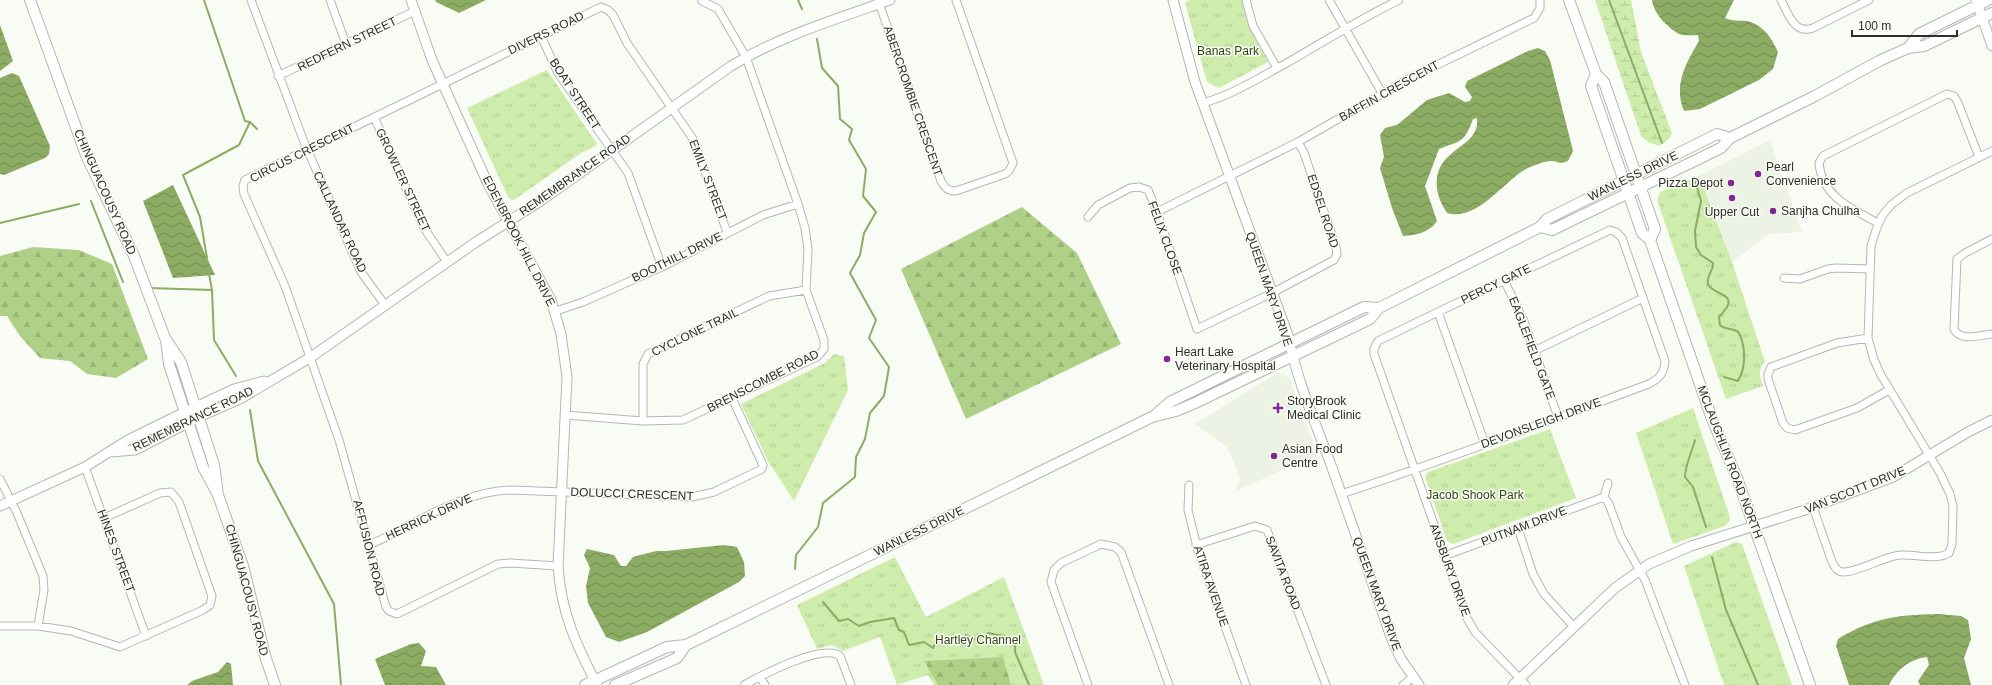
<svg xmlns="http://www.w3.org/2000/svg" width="1992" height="685" font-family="Arial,sans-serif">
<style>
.built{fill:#ecf3e5}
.grass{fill:url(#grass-tufts)}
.forest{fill:url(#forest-firs)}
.wetland{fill:url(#wetland-marsh)}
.water{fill:url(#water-waves)}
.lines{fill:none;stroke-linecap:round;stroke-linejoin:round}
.stream{stroke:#8cac64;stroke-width:2}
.minor-casing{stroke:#b4b7b1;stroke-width:9}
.tertiary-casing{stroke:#b4b7b1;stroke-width:11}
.secondary-casing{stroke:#b4b7b1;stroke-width:12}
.minor{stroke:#fff;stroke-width:7}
.tertiary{stroke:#fff;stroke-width:9}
.secondary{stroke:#fff;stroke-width:10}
.poi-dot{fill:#812794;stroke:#f9fcf5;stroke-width:1.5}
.labels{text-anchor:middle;stroke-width:3;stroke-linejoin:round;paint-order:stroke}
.street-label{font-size:12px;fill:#2e2f2c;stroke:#f9fcf5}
.park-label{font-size:12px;fill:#314612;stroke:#f9fcf5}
.poi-label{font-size:12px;fill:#2e2f2c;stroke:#f9fcf5;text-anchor:start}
</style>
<defs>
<pattern id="grass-tufts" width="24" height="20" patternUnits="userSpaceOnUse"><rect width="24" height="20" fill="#ceedac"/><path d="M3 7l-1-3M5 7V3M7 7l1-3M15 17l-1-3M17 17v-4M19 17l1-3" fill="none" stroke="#b1cc94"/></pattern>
<pattern id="forest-firs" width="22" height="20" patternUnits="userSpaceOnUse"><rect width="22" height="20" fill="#afd187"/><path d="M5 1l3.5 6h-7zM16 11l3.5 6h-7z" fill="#97b475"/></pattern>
<pattern id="wetland-marsh" width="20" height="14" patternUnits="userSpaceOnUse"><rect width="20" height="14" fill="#ceedac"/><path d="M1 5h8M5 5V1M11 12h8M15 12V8" fill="none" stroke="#b1cc94"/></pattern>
<pattern id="water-waves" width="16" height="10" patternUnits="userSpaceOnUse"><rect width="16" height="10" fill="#8cac64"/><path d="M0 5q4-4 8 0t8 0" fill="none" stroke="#738c53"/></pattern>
</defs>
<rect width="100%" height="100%" fill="#f9fcf5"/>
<path class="built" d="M1770,140l32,92 -33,2 -37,28 -33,-86z
M1277,373l7,1 6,5 28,78 -29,10 -53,24 4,-13 -13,-31 -32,-23z"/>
<path class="grass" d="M1190,0h52l7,26 19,36 -49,26 -12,-6 -22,-79z
M547,70l50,74 -1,2 -15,7 -67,47 -5,-1 -42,-91z
M1699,176l33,86 33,100c-8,7 -5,15 -2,24l-37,13 -69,-199 3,-8z
M834,354l10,2 4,34 -54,111 -26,-40 -27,-57 84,-41z
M1693,408l37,109 -1,5 -4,4 -52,18 -37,-111z
M1550,429l26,69 -123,46 -6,-3 -22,-64 3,-5z
M1736,542l6,2 50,141h-68l-40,-119z
M895,557l31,60 78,-40 40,108h-110l-6,-10 -31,10 -17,-48 -37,14 -11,-6 -15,4 -20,-44z"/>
<path class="forest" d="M1022,207l55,46 44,91 -155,75 -65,-150z
M33,247l46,3 33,14 36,95 -32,19 -29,-4 -17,-13 -30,-3 -20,-22 -13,-20h-7v-60z
M1003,657l8,28h-73l-14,-24z"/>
<path class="wetland" d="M1595,0h36l10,52 31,81 -3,6 -10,7 -11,-4 -7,-6z"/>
<path class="water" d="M435,0h51l-27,13 -23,-11z
M1652,0h82l-9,18c10,4 13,2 22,3 17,4 25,18 31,31l-5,17 -14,11 -59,29 -16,2c-11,-26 2,-48 15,-70l-1,-6c-5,0 -14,1 -19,-1 -11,-6 -26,-21 -27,-34z
M0,25l13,36 -13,10z
M1538,48l7,3 5,9 23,91 -5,10c-10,4 -9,0 -17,0 -6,0 -16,4 -21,6 -26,12 -51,55 -83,46 -13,-19 -16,-43 4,-59 13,-11 28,-17 26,-36l-4,1c-9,24 -11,21 -34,30l-14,37 12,35c-8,12 -21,14 -34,15l-11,-28 -12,-40 4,-11 -4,-22 5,-7 12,-3 30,-25 22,-7 16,9 5,-1 2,-4 -7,-10 2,-6 61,-30z
M12,73l7,3 31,70 -1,8 -4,4 -41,17 -4,-1v-96z
M173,185l42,90 -42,3 -30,-77z
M724,545l13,2 7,15 1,14 -6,6 -92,50 -28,10 -13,-5 -18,-34 -2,-17 4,-18 -6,-13 3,-6 27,6 7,11h5l7,-9 23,-6h10z
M1939,614l22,2 7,4 3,19 -7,19 7,27h-51l-2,-4 11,-16 -2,-8c-17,2 -30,12 -38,28h-40l-13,-39 2,-7c36,-22 60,-24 101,-25z
M419,643l7,8 -5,15 15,1 10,18h-61l-10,-26 36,-15z
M227,662l4,2 2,21h-46l5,-4 26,-9z"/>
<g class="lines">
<path class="stream" d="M204,0l41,121 5,1 7,7
M798,0l4,9
M1609,0l53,143
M1694,177l7,24 -6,30 1,16 5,8 12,8c1,8 -7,12 -5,21 3,10 27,9 19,23 -2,3 -5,7 -8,10l1,8c6,6 14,2 19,8 7,14 7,35 -1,48l-14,-4
M91,201l32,81
M0,223l79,-19
M207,258l-7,-41 -17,-42 56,-30 11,-23
M209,274l3,16 2,50 22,36
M149,288l63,2
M250,410l8,51 76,143 7,81
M1695,440c-3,12 -10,25 -10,37l8,10 13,40
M1712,557l14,53 32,75
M795,569l1,-14 22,-28 5,-24 32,-26 1,-20 9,-18 5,-26 14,-17 5,-29 -20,-29 7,-18 -26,-47 10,-18 4,-22 12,-21 -13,-16 3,-27 -17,-29 3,-11 -12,-10 -2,-33 -16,-18 -5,-29
M823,602l16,19 9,-2 11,7 11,-4 24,-4 5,12 5,2 5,13 15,-3 9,6 5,-10 22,2 6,-5 10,5 12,-7 20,4 7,6v9l14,33"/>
<g class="minor-casing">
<path id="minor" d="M251,0l53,142 57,130 24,33
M330,0l16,44
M878,0l63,181c4,7 7,10 15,10l49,-17 4,-3 4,-8 -57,-163
M1246,0l7,26 24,42
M1329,0l53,93
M1781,0c7,13 13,35 32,28l56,-28
M541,36l17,37 70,100 34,94
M278,76l137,-65
M1203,103c29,-8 56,-25 82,-39 38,-22 75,-45 114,-64
M374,117l50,111 23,34
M1157,212l141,-70 110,-63 126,-61 6,-10v-8
M1088,217l10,-12 32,-17 9,-1 9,3 9,22 40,117 75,-36 62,-33 3,-6 -1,-7 -32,-94 -6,-11
M1878,223c-26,-14 -56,-26 -59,-60l4,-7 124,-62 7,2 4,7 21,54
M1992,239l-27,14 -8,6 -3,70c6,13 26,6 38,5
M1784,278l16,1 28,-10 8,-1 34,1
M1504,280l19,39 35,98
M556,311l27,-9 79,-35 101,-52 35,-11
M1438,312l-60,29 -4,8v5l93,264 8,14 51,53
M1868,338l-31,5 -66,24 -3,7v5l15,44 4,5 8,2 62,-22 32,-18
M1534,351l109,-53
M565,415l78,6 40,-1 134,-63 7,-8v-9l-18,-50 2,-41 -3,-21 -7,-24 -52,-147 -28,-48 -16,-8
M643,421v-57l5,-10 121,-58 37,-6
M85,467l61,169
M0,479l17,34 26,63 1,14 -6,36
M1189,485l-1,25 10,41 48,134
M1341,494c104,-33 206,-73 308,-110 11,-6 15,-11 16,-23l-43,-123 -6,-6 -6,-2 -172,82 47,132
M1604,497l4,-14
M1813,507l19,55c3,5 5,10 11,10 16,0 39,-15 57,-17 16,-1 36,6 49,-2l3,-9 1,-38 -3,-12 -10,-21 -59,-98 -7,-15 -6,-22 3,-92 5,-16 6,-14 9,-11 16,-12 85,-42
M1518,528l15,46 11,20 30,33
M369,545c46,-20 91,-54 143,-55l180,7 22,-5 48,-23 1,-4 -31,-67
M1196,545l59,-19 12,4 59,155
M1444,556l160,-59 5,7 12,33 24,43 40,105
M558,566l-48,-3 -12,1 -101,50 -8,-3 -3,-4 -47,-167 -54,-154 -41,-92 -1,-8 2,-6 356,-173 7,3 5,5 14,28 66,96 34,93
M0,626h38l33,5 49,16 83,-37 7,-5 2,-9 -33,-94 -8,-10 -11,1 -56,25
M760,677l5,8
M744,685c18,-10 79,-42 96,-29l11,29
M1088,685l-37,-103 3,-12 7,-7 40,-19 14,3 6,5 48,133
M1403,685l10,-8"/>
</g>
<g class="tertiary-casing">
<path id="tertiary" d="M411,0l21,60 56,124 63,116 10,34 6,43 -9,189c3,47 18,78 39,119
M1173,0l22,82 93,253c9,45 26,85 42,127 21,59 42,119 62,178l9,19 18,26
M1976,0l16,46
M110,452l25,-2 64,-33 41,-18 71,-42 165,-115 63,-40 192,-136c49,-30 105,-47 159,-66
M0,506l85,-39 43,-27 57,-28 49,-23 30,-8
M1513,685l102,-97 34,-24 42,-18 114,-36 88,-33 75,-45 24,-12"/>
</g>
<g class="secondary-casing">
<path id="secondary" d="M30,0l56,155 48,101 31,82 16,24 33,103 4,30
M1569,0l27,74 8,8 51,147 -5,11
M1908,48l11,-14 69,-34
M1596,74l-5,12 51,147 8,7 62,179 25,59 73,207
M1540,227l12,3 169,-82 9,-10 85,-42 64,-35 29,-13 16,-2 68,-33
M166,340l3,24 34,103 15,28 25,71 23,93 9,26
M1154,416l16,-14 194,-95 15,1
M585,685l82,-38 19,-2 466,-228 24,-6 19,-8 175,-84 9,-11 161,-81 7,-8 170,-85 13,4
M615,685l62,-27 9,-13"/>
</g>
<use href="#minor" class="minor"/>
<use href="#tertiary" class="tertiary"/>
<use href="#secondary" class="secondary"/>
</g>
<g class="poi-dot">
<circle cx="1758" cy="174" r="4"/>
<circle cx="1731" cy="183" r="4"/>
<circle cx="1732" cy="198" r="4"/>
<circle cx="1773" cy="211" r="4"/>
<circle cx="1167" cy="359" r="4"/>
<path d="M1276 402h4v4h4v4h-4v4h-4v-4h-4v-4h4z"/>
<circle cx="1274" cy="456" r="4"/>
</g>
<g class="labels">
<g class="street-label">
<text transform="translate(546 33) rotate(-26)" y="4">DIVERS ROAD</text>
<text transform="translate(347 44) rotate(-26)" y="4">REDFERN STREET</text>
<text transform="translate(1389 91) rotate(-29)" y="4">BAFFIN CRESCENT</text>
<text transform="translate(575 94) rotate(57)" y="4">BOAT STREET</text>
<text transform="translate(913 101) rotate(71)" y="4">ABERCROMBIE CRESCENT</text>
<text transform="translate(302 153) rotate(-27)" y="4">CIRCUS CRESCENT</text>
<text transform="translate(575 175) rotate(-35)" y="4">REMEMBRANCE ROAD</text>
<text transform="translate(1633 176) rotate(-26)" y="4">WANLESS DRIVE</text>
<text transform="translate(403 180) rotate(65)" y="4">GROWLER STREET</text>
<text transform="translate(708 180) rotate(69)" y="4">EMILY STREET</text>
<text transform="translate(105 192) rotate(66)" y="4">CHINGUACOUSY ROAD</text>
<text transform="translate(1323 211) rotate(72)" y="4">EDSEL ROAD</text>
<text transform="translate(340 222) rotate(65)" y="4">CALLANDAR ROAD</text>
<text transform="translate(1165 238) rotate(70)" y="4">FELIX CLOSE</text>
<text transform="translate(519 241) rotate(63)" y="4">EDENBROOK HILL DRIVE</text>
<text transform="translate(677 257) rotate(-26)" y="4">BOOTHILL DRIVE</text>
<text transform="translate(1496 284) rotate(-26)" y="4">PERCY GATE</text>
<text transform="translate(1269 289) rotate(71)" y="4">QUEEN MARY DRIVE</text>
<text transform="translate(695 332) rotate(-26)" y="4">CYCLONE TRAIL</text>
<text transform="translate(1532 348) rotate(69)" y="4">EAGLEFIELD GATE</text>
<text transform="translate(763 381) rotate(-27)" y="4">BRENSCOMBE ROAD</text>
<text transform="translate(193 419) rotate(-26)" y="4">REMEMBRANCE ROAD</text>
<text transform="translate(1541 423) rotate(-20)" y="4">DEVONSLEIGH DRIVE</text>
<text transform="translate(1730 462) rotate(69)" y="4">MCLAUGHLIN ROAD NORTH</text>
<text transform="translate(1855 490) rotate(-22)" y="4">VAN SCOTT DRIVE</text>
<text transform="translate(632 494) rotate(2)" y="4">DOLUCCI CRESCENT</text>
<text transform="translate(429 517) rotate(-25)" y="4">HERRICK DRIVE</text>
<text transform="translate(1524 526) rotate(-21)" y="4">PUTNAM DRIVE</text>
<text transform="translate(919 531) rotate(-26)" y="4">WANLESS DRIVE</text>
<text transform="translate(369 548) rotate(76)" y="4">AFFUSION ROAD</text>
<text transform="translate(116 551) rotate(70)" y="4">HINES STREET</text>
<text transform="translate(1450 570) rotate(70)" y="4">ANSBURY DRIVE</text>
<text transform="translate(1283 573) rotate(69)" y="4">SAVITA ROAD</text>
<text transform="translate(1211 586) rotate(71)" y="4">ATIRA AVENUE</text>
<text transform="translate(247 590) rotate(75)" y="4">CHINGUACOUSY ROAD</text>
<text transform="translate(1377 594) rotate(70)" y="4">QUEEN MARY DRIVE</text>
</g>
<g class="park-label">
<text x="1228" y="55">Banas Park</text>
<text x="1475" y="499">Jacob Shook Park</text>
<text x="978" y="644">Hartley Channel</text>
</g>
<g class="poi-label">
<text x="1766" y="171">Pearl<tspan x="1766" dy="14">Convenience</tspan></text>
<text x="1723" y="187" text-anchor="end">Pizza Depot</text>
<text x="1781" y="215">Sanjha Chulha</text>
<text x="1732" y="216" text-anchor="middle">Upper Cut</text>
<text x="1175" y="356">Heart Lake<tspan x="1175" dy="14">Veterinary Hospital</tspan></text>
<text x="1287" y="405">StoryBrook<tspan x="1287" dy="14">Medical Clinic</tspan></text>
<text x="1282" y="453">Asian Food<tspan x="1282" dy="14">Centre</tspan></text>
</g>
</g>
<path d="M1852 30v6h105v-6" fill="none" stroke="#2e2f2c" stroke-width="2"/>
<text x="1858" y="30" font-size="12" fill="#2e2f2c" stroke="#f9fcf5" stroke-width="3" paint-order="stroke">100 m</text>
</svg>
